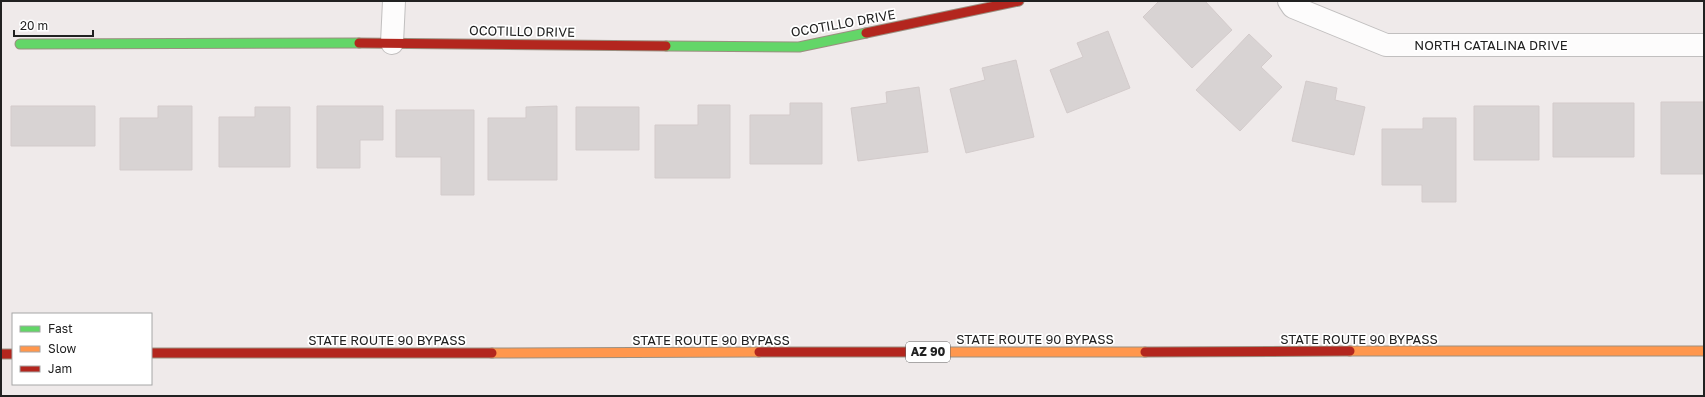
<svg xmlns="http://www.w3.org/2000/svg" width="1705" height="397" font-family="'Golos Text',sans-serif">
<style>
.building{fill:#d8d3d3;stroke:#d3cbcb}
.lines{fill:none;stroke-linecap:round;stroke-linejoin:round}
.street-casing{stroke:#c1bfbf;stroke-width:24}
.fast-casing{stroke:#9b8f80;stroke-width:11}
.slow-casing{stroke:#9b8f80;stroke-width:11}
.jam-casing{stroke:#9b8f80;stroke-width:11}
.street{stroke:#fdfcfc;stroke-width:22}
.fast{stroke:#63d668;stroke-width:9}
.slow{stroke:#ff974d;stroke-width:9}
.jam{stroke:#b3261e;stroke-width:9}
.labels{text-anchor:middle;stroke-width:3.5;stroke-linejoin:round;paint-order:stroke}
.shield{fill:#fff;stroke:#646464;stroke-width:1}
.shield-label{font-size:12px;font-weight:bold;fill:#212121}
.street-label{font-size:13px;fill:#212121;stroke:#fff}
</style>
<rect width="100%" height="100%" fill="#efeaea"/>
<path class="building" d="M1159,1h46l27,29 -40,38 -49,-51z
M1108,31l22,57 -63,25 -17,-43 33,-13 -6,-14z
M1249,34l23,22 -11,11 21,20 -42,44 -44,-41z
M1016,60l18,77 -68,16 -16,-64 35,-9 -3,-12z
M1306,81l31,7 -2,12 30,7 -11,48 -62,-14z
M919,87l9,65 -70,9 -7,-53 36,-5 -1,-11z
M1661,102h43v72h-43z
M790,103h32v61h-72v-49h40z
M1553,103h81v54h-81z
M698,105h32v73h-75v-53h43z
M11,106h84v40h-84z
M158,106h34v64h-72v-52h38z
M317,106h66v34h-23v28h-43z
M557,106v74h-69v-62h38v-11z
M1474,106h65v54h-65z
M255,107h35v60h-71v-50h36z
M576,107h63v43h-63z
M396,110h78v85h-33v-38h-45z
M1423,118h33v84h-34v-17h-40v-56h41z"/>
<g class="lines">
<g class="street-casing">
<path id="street" d="M1289,1l4,6 93,38h318
M392,43l2,-42"/>
</g>
<g class="fast-casing">
<path id="fast" d="M20,44l339,-1
M666,46l133,1 67,-14"/>
</g>
<g class="slow-casing">
<path id="slow" d="M1350,351h354
M935,352h210
M492,353l267,-1"/>
</g>
<g class="jam-casing">
<path id="jam" d="M866,33l153,-32
M359,43l307,3
M759,352h176
M1145,352l205,-1
M151,353h341
M1,354h12"/>
</g>
<use href="#street" class="street"/>
<use href="#fast" class="fast"/>
<use href="#slow" class="slow"/>
<use href="#jam" class="jam"/>
</g>
<g class="labels">
<rect class="shield" x="906" y="342" width="44" height="20" rx="3"/>
<g class="shield-label">
<text x="928" y="356">AZ 90</text>
</g>
<g class="street-label">
<text transform="translate(843 23) rotate(-10)" y="5">OCOTILLO DRIVE</text>
<text transform="translate(522 31) rotate(1)" y="5">OCOTILLO DRIVE</text>
<text x="1491" y="50">NORTH CATALINA DRIVE</text>
<text x="1035" y="344">STATE ROUTE 90 BYPASS</text>
<text x="1359" y="344">STATE ROUTE 90 BYPASS</text>
<text x="387" y="345">STATE ROUTE 90 BYPASS</text>
<text x="711" y="345">STATE ROUTE 90 BYPASS</text>
</g>
</g>
<rect width="1705" height="397" fill="none" stroke="#212121" stroke-width="4"/>
<rect x="12" y="313" width="140" height="72" fill="#ffffff" stroke="#a6a6a6"/>
<rect x="20" y="326" width="20" height="6" fill="#63d668" stroke="#a6a6a6"/>
<text x="48" y="333" font-size="12" fill="#212121">Fast</text>
<rect x="20" y="346" width="20" height="6" fill="#ff974d" stroke="#a6a6a6"/>
<text x="48" y="353" font-size="12" fill="#212121">Slow</text>
<rect x="20" y="366" width="20" height="6" fill="#b3261e" stroke="#a6a6a6"/>
<text x="48" y="373" font-size="12" fill="#212121">Jam</text>
<path d="M14 30v6h79v-6" fill="none" stroke="#212121" stroke-width="2"/>
<text x="20" y="30" font-size="12" fill="#212121" stroke="#ffffff" stroke-width="3" paint-order="stroke">20 m</text>
</svg>
